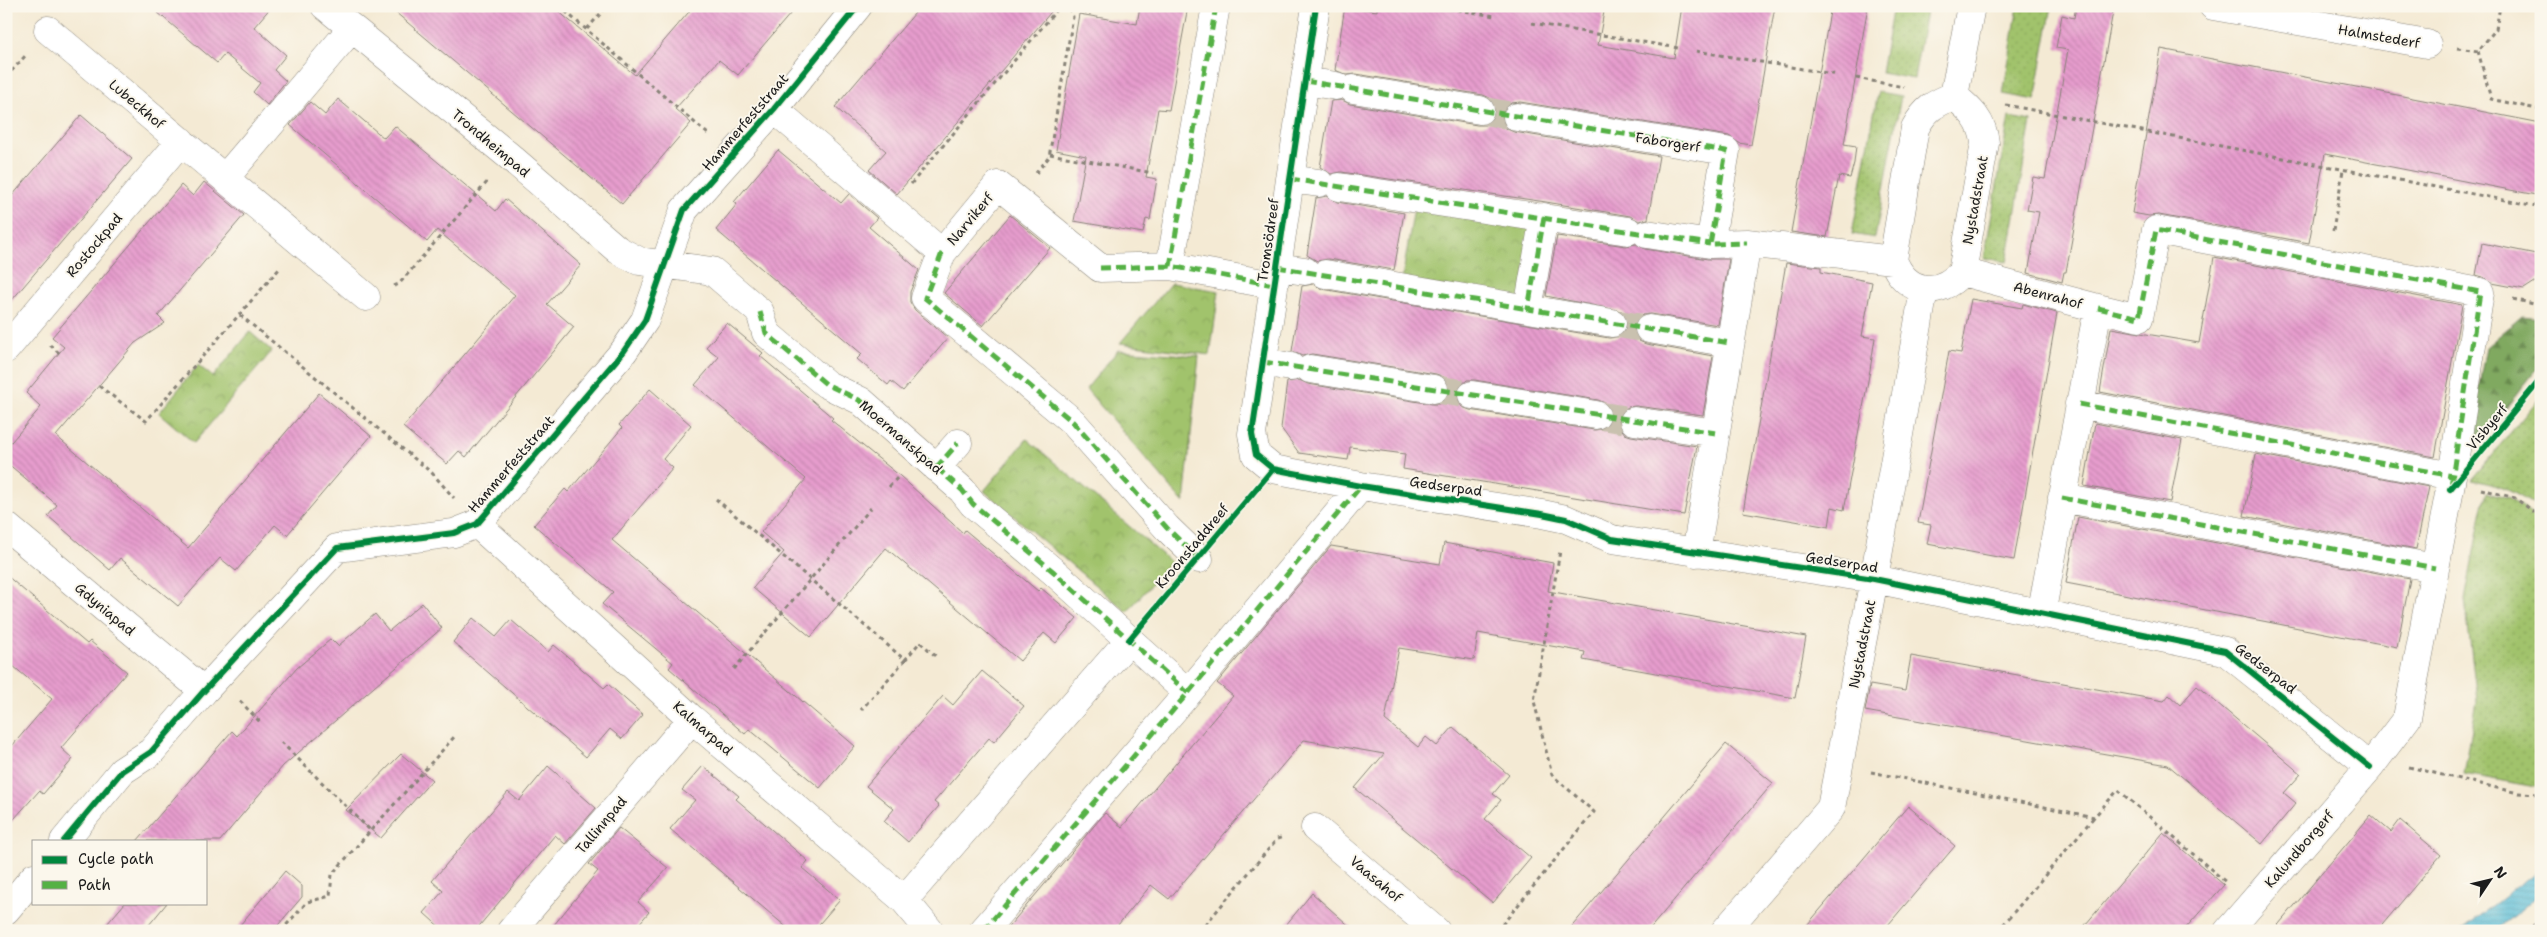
<svg xmlns="http://www.w3.org/2000/svg" width="2547" height="937" font-family="'Shantell Sans',sans-serif">
<style>
.grass{fill:url(#grass-dots);stroke:#5e7044}
.forest{fill:url(#forest-firs);stroke:#4e623e}
.park{fill:url(#park-crowns);stroke:#5e7044}
.water{fill:url(#water-rules);stroke:#396c78}
.building{fill:url(#building-back-hatch);fill-rule:evenodd}
.lines{fill:none;stroke-linecap:round;stroke-linejoin:round}
.minor-tunnel{stroke:#c9c1af;stroke-width:28;stroke-dasharray:28 14;stroke-linecap:butt}
.minor-casing{stroke:#888378;stroke-width:29}
.path{stroke:#888378;stroke-width:3;stroke-dasharray:4 4;stroke-linecap:butt}
.minor{stroke:#fff;stroke-width:28}
.quiet{stroke:#55b145;stroke-width:5;stroke-dasharray:10 5;stroke-linecap:butt}
.cycleway-casing{stroke:#fbf7ec;stroke-width:9}
.cycleway{stroke:#00873e;stroke-width:6}
.labels{text-anchor:middle;stroke-width:4;stroke-linejoin:round;paint-order:stroke}
.street-label{font-size:14px;fill:#1c1c1c;stroke:#fbf7ec}
</style>
<defs>
<pattern id="grass-dots" width="8" height="8" patternUnits="userSpaceOnUse" patternTransform="scale(1.25)"><rect width="8" height="8" fill="#a1c36c"/><path d="M2 2h.1M6 6h.1" fill="none" stroke="#8aa75d" stroke-width="1.8" stroke-linecap="round"/></pattern>
<pattern id="forest-firs" width="22" height="20" patternUnits="userSpaceOnUse" patternTransform="scale(1.25)"><rect width="22" height="20" fill="#80a960"/><path d="M5 1l3.5 6h-7zM16 11l3.5 6h-7z" fill="#68894e"/></pattern>
<pattern id="park-crowns" width="20" height="18" patternUnits="userSpaceOnUse" patternTransform="scale(1.25)"><rect width="20" height="18" fill="#a1c36c"/><path d="M2 6a3 3 0 1 1 6 0M12 15a3 3 0 1 1 6 0" fill="none" stroke="#8aa75d"/></pattern>
<pattern id="water-rules" width="6" height="5" patternUnits="userSpaceOnUse" patternTransform="scale(1.25)"><rect width="6" height="5" fill="#56bbd5"/><path d="M0 2.5h6" fill="none" stroke="#4aa0b6"/></pattern>
<pattern id="building-back-hatch" width="6" height="6" patternUnits="userSpaceOnUse" patternTransform="scale(1.25)"><rect width="6" height="6" fill="#e69ccd"/><path d="M-1 5l2 2M0 0l6 6M5-1l2 2" fill="none" stroke="#c586af"/></pattern>
</defs>
<rect width="100%" height="100%" fill="#fbf7ec"/>
<filter id="ink" filterUnits="userSpaceOnUse"><feTurbulence type="fractalNoise" baseFrequency=".02" numOctaves="2"/><feDisplacementMap in="SourceGraphic" scale="10" xChannelSelector="R" yChannelSelector="G"/><feConvolveMatrix kernelMatrix="1 2 1 2 8 2 1 2 1" color-interpolation-filters="sRGB"/></filter>
<filter id="wash" filterUnits="userSpaceOnUse"><feTurbulence type="fractalNoise" baseFrequency=".0096" numOctaves="4" result="noise"/><feDisplacementMap in="SourceGraphic" scale="20" xChannelSelector="R" yChannelSelector="G"/><feGaussianBlur stdDeviation="1.12" result="paint"/><feColorMatrix in="noise" values="0 0 0 0 0 0 0 0 0 0 0 0 0 0 0 0 0 1.4 0 .05"/><feComposite in="paint" operator="in"/></filter>
<g filter="url(#wash)">
<rect width="100%" height="100%" fill="#f4ead4"/>
<path class="grass" d="M1893,6h34l-13,73 -33,-6z
M2018,6h34l-17,94 -32,-6z
M1878,92l23,4 -26,142 -23,-4z
M2009,117l22,4 -24,141 -23,-4z
M2541,396v114c-26,-18 -39,-25 -70,-30z
M2487,492l23,6 31,24v266l-77,-14 13,-73 -12,-101 16,-86z"/>
<path class="forest" d="M2522,316l19,2v46l-76,95 21,-112z"/>
<path class="park" d="M1414,208l119,18 -12,74 -119,-20z
M1171,283l48,8 -9,64 -90,-12z
M250,332l22,19 -78,92 -35,-30 39,-48 15,12z
M1118,350l81,6 -15,147 -98,-114z
M1027,439l144,123 -44,50 -143,-121z"/>
<path class="water" d="M2541,868v25l-46,38h-35z"/>
<g id="blocks">
<path class="building" d="M150,6h122l-18,21 32,28 -12,15 12,11 -19,24 -14,-13 7,-9 -35,-29 -8,9z
M388,6h164l83,69 59,-69h103l-59,69 -19,-15 -44,49 16,14 -69,81z
M921,6h135l-159,188 -28,-24 17,-19 -51,-44z
M1140,6h48l-19,104 -11,-1 -12,68 11,2 -7,41 -4,-1 -3,14 -69,-12 12,-65 -30,-6 23,-136 58,10z
M1345,6l32,5v-5h228l-7,39 76,13 8,-52h93l-24,139 -12,-2 -10,-7 -209,-34 -9,1 -6,5 -3,6v8l5,7 7,3 145,24 -11,63 -9,2 -9,-5 -84,-14 -205,-30 -10,2 -11,-7 11,-66 11,-1 8,4 127,21h8l7,-5 3,-8 -1,-8 -4,-6 -7,-3 -127,-21 -9,1 -12,-5z
M1831,6h37l-24,138 12,2 -2,17 -4,15 -11,-2 -12,61 -36,-5z
M2076,6h38l-48,266h-2l-2,10 -34,-9 11,-61 -12,-2 6,-33 12,2 23,-129 -12,-2 6,-33 12,3z
M2161,49l380,74v73l-216,-42 -16,89 -150,-28 -10,1 -17,-3z
M338,99l46,39 11,-12 101,85 9,-12 76,66 -34,39 27,23 -108,130 -7,-6 -12,13 -44,-37 112,-132 -78,-65 -10,12 -137,-117 20,-23 15,13z
M81,115l51,44 -126,148v-104z
M778,150l63,53 8,-9 28,24 -8,9 50,43 -9,22v10l5,8 33,28 -45,53 -12,-10 -3,4 -31,-26 5,-5 -146,-124 21,-26 -3,-2z
M204,182l40,33 -86,101 7,7 -30,20 -79,93 132,112 131,-155 52,43 -84,99 -12,-10 -39,46 -16,-13 -42,48 -58,-48 -10,12 -62,-54 9,-11 -51,-43v-14l35,-41 -15,-14 38,-46 -12,-10 129,-152 12,11z
M1327,196l10,6 67,11 -10,57 -66,-11 -11,2 -10,-6 9,-57z
M1010,215l40,33 -67,78 -39,-33z
M1557,236l69,10 10,-2 9,5 63,10h21l-11,66 -67,-11 -8,1 -6,4 -3,7 1,9 4,6 7,3 67,12 -10,59 -67,-9 -8,1 -7,5 -2,6 1,9 5,7 6,2 66,10 -13,69 -281,-46 2,-15 -55,-7 -2,13 -49,-7 -18,-25 6,-46 12,-2 9,4 124,20h7l7,-5 3,-8 -1,-8 -4,-6 -8,-3 -124,-20 -10,2 -10,-5 10,-65 11,-2 9,5 287,49 9,-1 6,-4 3,-8 -1,-8 -4,-6 -76,-15zM1467,380h7l124,20 7,3 5,6 1,9 -3,6 -6,5 -8,1 -124,-20 -8,-3 -4,-6 -1,-8 3,-7z
M2482,243l59,12v23l-17,11 -32,-6 -9,-6 -7,-2z
M2214,257l248,48 -27,152 -335,-65 11,-64 88,15z
M1786,263l35,4v5l51,10 -10,54 13,2 -5,32 -26,140 -12,-3 -3,20 -86,-15z
M1971,299l51,9 1,-4 34,9 -43,247 -87,-16 4,-19 -13,-2 31,-172 12,2z
M727,323l36,30 -3,3 73,62 -2,2 69,56 63,57 2,-3 73,61 3,-3 36,30 -21,25 -12,-10 -24,28 -134,-113 -75,89 -58,-49 31,-36 -23,-20 45,-53 -111,-94 24,-28 -13,-10z
M650,389l41,36 -28,34 10,9 -61,72 243,206 -35,42 -71,-59 -4,5 -76,-66 4,-5 -71,-59 11,-12 -79,-67 31,-36 3,3 54,-64 -3,-3z
M2095,423l87,17 -12,62 -86,-16z
M2256,454l173,33 -13,62 -172,-33z
M2078,517l332,62 -13,68 -331,-64z
M1444,543l109,20 -5,28 258,46 -11,61 -212,-38 2,-8 -107,-19 -4,27 -75,-12 -14,72 33,27 8,-10 11,9 16,-19 56,48 -16,19 8,6 -16,19 46,39 -38,45 -138,-115 29,-34 -80,-14 -135,159 -18,-14 -38,46h-108l100,-118 17,14 55,-65 56,-66 -16,-13 114,-137 109,18z
M6,575l81,69 3,-3 37,31 -66,76 12,11 -30,35 -4,-3 -33,37v-75l46,-54 -46,-39z
M422,603l20,25 -159,138 -63,75h-83l95,-110 5,5 60,-68 34,-29 7,7 37,-32 14,17z
M473,618l23,19 15,-17 37,32 6,-7 50,43 4,-4 35,31 -21,24 -12,-10 -24,28 -133,-115z
M1911,656l253,45 5,-6 11,10 17,-19 104,88 -17,19 12,10 -34,41 -94,-79 -303,-54 5,-26 35,6z
M982,671l42,35 -30,36 -5,-4 -55,64 5,4 -31,36 -24,-21 10,-12 -28,-23 77,-90 10,9z
M1726,744l47,39 -93,110 -32,38h-80z
M401,754l31,26 -51,58 -35,-28z
M548,766l48,42 -31,36 -10,-9 -80,96h-31l-20,-18 19,-22 -11,-10 76,-89 11,9z
M703,766l36,30 -3,3 72,62 -6,7 38,32 -27,31h-22l-121,-102 25,-29 -13,-10z
M1908,806l47,40 -56,66 -16,19h-81z
M2371,815l20,17 9,-12 41,35 -64,76h-104z
M619,828l49,40 -30,34 11,10 -16,19h-84l49,-60 -9,-7z
M2163,833l61,52 -41,46h-103z
M285,871l17,15v11l-29,34h-38z
M1312,893l43,38h-74z
M125,903h42l-23,28h-43z"/>
</g>
</g>
<g filter="url(#ink)">
<use href="#blocks" fill-opacity="0" stroke="#888378" stroke-width="1"/>
<g class="lines">
<path class="minor-tunnel" d="M1480,110l37,7
M1612,323l37,6
M1434,389l38,6
M1596,415l38,6"/>
<g class="minor-casing">
<path id="minor" d="M325,6l184,150 109,94 21,11 73,10 48,41 6,21 60,51 35,17 101,89 11,14 81,68 134,121
M1216,6l-46,260 104,19
M1316,6l-64,428 4,21 17,14 88,17 181,28 24,5 46,20 262,40 351,72 145,116
M2213,6l214,38
M48,30l318,267
M1305,81l31,5
M1353,89l127,21
M1954,96c16,13 29,25 31,47l-23,129c-24,26 -56,22 -69,-12l22,-132c10,-19 20,-25 39,-32z
M1954,96l17,-90
M774,109l168,144 56,-68 102,83 70,-2
M1517,117l209,34 -16,93 37,-1
M225,178l127,-150
M1290,179l29,4
M1339,187l289,44
M1544,217l-16,92 84,14
M1647,234l63,10
M942,253l-17,45 148,124 94,106 32,31
M1277,267l28,4
M1962,272l136,36 -57,307
M1325,274l203,35
M2098,308l41,10 17,-88 324,62 -30,197 -43,229 -37,49 -142,164
M1649,329l81,14
M6,349l175,-208
M1263,362l28,5
M1310,369l124,20
M1472,395l124,20
M2079,404l373,72
M1634,421l82,12
M936,468l22,-25
M2062,498l373,70
M477,524l215,195 212,181 26,31
M6,526l198,165
M1696,553l51,-310 146,17
M1315,828l121,103
M64,841l58,-70 29,-19 53,-61 133,-143 117,-15 23,-9 147,-173 21,-31 39,-110 90,-101 84,-103
M904,900l225,-260
M6,910l28,-33
M511,931l181,-212
M983,931l205,-238 173,-207
M1725,931l106,-123 43,-229 50,-289"/>
</g>
<path class="path" d="M559,6l149,128
M1434,6l61,10
M1532,23l146,25
M587,29l20,-23
M2458,48l20,3 18,-22 4,-23
M1696,51l142,24
M2478,51l13,48 50,11
M6,77l21,-23
M1856,78l48,9
M2006,105l535,102
M1050,154l103,19
M1036,173l13,-16 24,-140 -3,-11
M911,184l149,-178
M2333,231l10,-61
M394,286l5,-2 89,-103
M2513,299l25,6 3,-2
M240,315l192,158 22,25
M50,345l9,8
M99,386l47,35 134,-153
M889,487l10,-11
M2481,489l34,9 26,19
M716,499l189,161 -44,50
M905,660l15,-18 18,16
M734,669l137,-161
M240,701l20,21
M281,742l90,89
M2409,767l109,26 23,1
M1871,772l223,45 24,-27 109,93
M281,931l26,-29 23,-6 2,-22 123,-138
M1200,931l77,-92 7,-2
M1497,931l97,-119 -42,-37 -18,-74 26,-150
M1998,931l96,-114
M2526,931l15,-11"/>
<use href="#minor" class="minor"/>
<path class="quiet" d="M1216,6l-46,260 104,19
M1305,81l421,70 -16,93 37,-1
M1290,179l420,65
M1544,217l-16,92 202,34
M942,253l-17,45 148,124 94,106 32,31
M1277,267l251,42
M1100,268l70,-2
M2098,308l41,10 17,-88 324,62 -29,194
M760,312l6,21 60,51 35,17 101,89 11,14 81,68 134,121
M1263,362l453,71
M2079,404l373,72
M936,468l22,-25
M2062,498l373,70
M983,931l205,-238 173,-207"/>
<g class="cycleway-casing">
<path id="cycleway" d="M1316,6l-64,428 4,21 17,14 88,17 181,28 24,5 46,20 262,40 351,72 145,116
M2450,489l91,-110
M1129,640l144,-171
M64,841l58,-70 29,-19 53,-61 133,-143 117,-15 23,-9 147,-173 21,-31 39,-110 90,-101 84,-103"/>
</g>
<use href="#cycleway" class="cycleway"/>
</g>
</g>
<g class="labels">
<g class="street-label">
<text transform="translate(2379 36) rotate(10)" y="5">Halmstederf</text>
<text transform="translate(137 104) rotate(40)" y="5">Lubeckhof</text>
<text transform="translate(745 122) rotate(-49)" y="5">Hammerfeststraat</text>
<text transform="translate(1668 142) rotate(9)" y="5">Faborgerf</text>
<text transform="translate(491 143) rotate(40)" y="5">Trondheimpad</text>
<text transform="translate(1975 200) rotate(-80)" y="5">Nystadstraat</text>
<text transform="translate(970 219) rotate(-50)" y="5">Narvikerf</text>
<text transform="translate(1268 240) rotate(-82)" y="5">Tromsödreef</text>
<text transform="translate(94 245) rotate(-50)" y="5">Rostockpad</text>
<text transform="translate(2048 295) rotate(15)" y="5">Abenrahof</text>
<text transform="translate(2487 427) rotate(-50)" y="5">Visbyerf</text>
<text transform="translate(901 437) rotate(41)" y="5">Moermanskpad</text>
<text transform="translate(511 464) rotate(-49)" y="5">Hammerfeststraat</text>
<text transform="translate(1446 486) rotate(8)" y="5">Gedserpad</text>
<text transform="translate(1192 546) rotate(-50)" y="5">Kroonstaddreef</text>
<text transform="translate(1842 562) rotate(9)" y="5">Gedserpad</text>
<text transform="translate(105 609) rotate(40)" y="5">Gdyniapad</text>
<text transform="translate(1862 644) rotate(-79)" y="5">Nystadstraat</text>
<text transform="translate(2266 668) rotate(38)" y="5">Gedserpad</text>
<text transform="translate(703 728) rotate(41)" y="5">Kalmarpad</text>
<text transform="translate(601 825) rotate(-50)" y="5">Tallinnpad</text>
<text transform="translate(2299 849) rotate(-49)" y="5">Kalundborgerf</text>
<text transform="translate(1376 879) rotate(40)" y="5">Vaasahof</text>
</g>
</g>
<rect width="2547" height="937" fill="none" stroke="#fbf7ec" stroke-width="25"/>
<rect x="32" y="840" width="175" height="65" fill="#fbf7ec" stroke="#a29f99"/>
<rect x="42" y="856" width="25" height="8" fill="#00873e" stroke="#a29f99"/>
<text x="78" y="864" font-size="15" fill="#1c1c1c">Cycle path</text>
<rect x="42" y="881" width="25" height="8" fill="#55b145" stroke="#a29f99"/>
<text x="78" y="890" font-size="15" fill="#1c1c1c">Path</text>
<g transform="translate(2490 880) rotate(55)" stroke="#fbf7ec" stroke-width="4" paint-order="stroke">
<path d="M0-4L9 19L0 12L-9 19Z" fill="#1c1c1c"/>
<text y="-8" font-size="14" font-weight="bold" text-anchor="middle" fill="#1c1c1c">N</text>
</g>
</svg>
